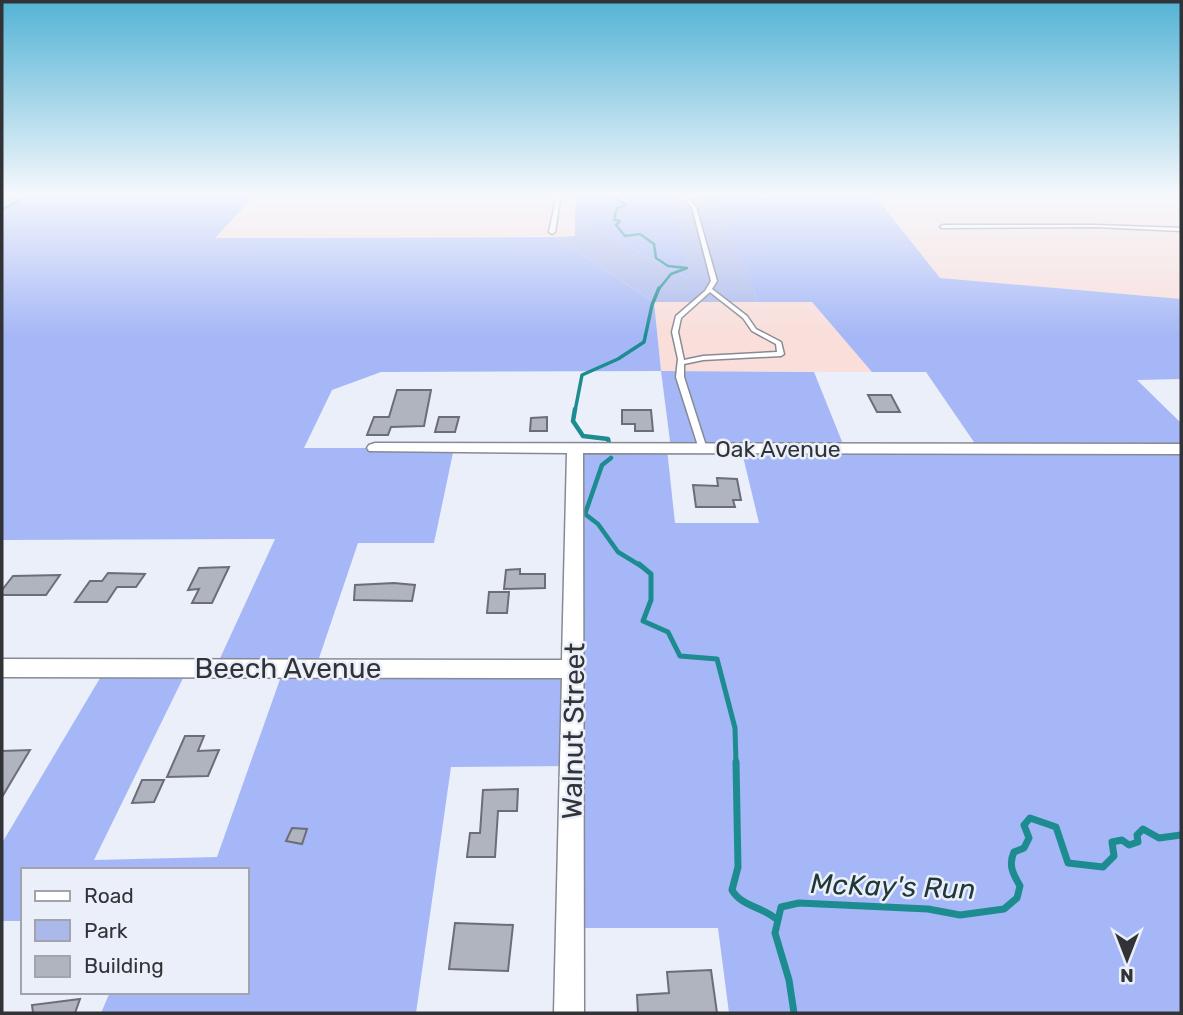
<svg xmlns="http://www.w3.org/2000/svg" width="1183" height="1015" font-family="Rubik,sans-serif">
<style>
.industrial{fill:#f9deda}
.green{fill:#abb9ea}
.forest{fill:#a5b7f6;fill-rule:evenodd}
.lines{fill:none;stroke-linecap:round;stroke-linejoin:round}
.stream-far4{stroke:#1d8c91;stroke-width:2.5}
.stream-far3{stroke:#1d8c91;stroke-width:3.5}
.stream-far2{stroke:#1d8c91;stroke-width:4.5}
.stream-far1{stroke:#1d8c91;stroke-width:5}
.stream{stroke:#1d8c91;stroke-width:7}
.building{fill:#b0b4bf;stroke:#6b6e78;stroke-width:2}
.service-casing{stroke:#878a95;stroke-width:3}
.minor-casing{stroke:#878a95;stroke-width:3}
.service{fill:#fff;fill-rule:evenodd}
.minor{fill:#fff;fill-rule:evenodd}
.labels{text-anchor:middle;stroke-width:5;stroke-linejoin:round;paint-order:stroke}
.street-label{font-size:23px;fill:#313337;stroke:#ebeffa}
.near-street-label{font-size:28px;fill:#313337;stroke:#ebeffa}
.near-water-label{font-size:28px;font-style:italic;fill:#213839;stroke:#ebeffa}
</style>
<rect width="100%" height="100%" fill="#ebeffa"/>
<path class="industrial" d="M256,194h320l-1,42 -361,2z
M875,196l306,1v102l-241,-21z
M654,302h158l60,70 -211,-1z"/>
<path class="green" d="M2,194h254l-254,3z
M576,194h605v3l-462,-1 39,106h-104l-99,-65 20,-1v-18l113,60 -35,-84z"/>
<path class="forest" d="M576,194h77l20,9 15,75 -113,-60z
M254,196l-39,42 340,-1 99,65 7,69 153,1 31,77 133,-1 -52,-76h-54l-60,-70h-54l-40,-106h157l65,82 241,21v80l-44,1 44,43v590h-452l-11,-85h-148l2,-162 -121,1 -35,246h-315l9,-21h137v-122h-224v51h-21v-78l104,-175h82l-94,192 123,-3 67,-189 -68,-1 59,-128 -273,1v-343zM661,371l10,78 70,-1 18,75h-84l-8,-74h-92l-1,220 -258,-2 42,-124h76l20,-95h-150l28,-58 49,-18z"/>
<g class="lines">
<path class="stream-far4" d="M622,194l1,2 -6,2 9,7 -9,3 -3,12 6,1 -4,4 9,11 15,-2 14,10 2,14 12,8 19,2 -16,6 -13,16
M2,210l29,-16"/>
<path class="stream-far3" d="M575,411l7,-36 36,-16 26,-17 8,-37 7,-17"/>
<path class="stream-far2" d="M575,409l-2,12 10,15 25,3 1,4
M611,458l-9,7 -17,49 13,10 20,28 23,14"/>
<path class="stream-far1" d="M639,564l12,10v26l-8,21 25,11 12,24 37,3 18,69 1,35"/>
<path class="stream" d="M736,762l2,105 -6,23c9,16 30,17 43,28
M794,1013l-5,-33 -14,-47 6,-26 18,-4 129,6 32,6 44,-6 13,-11 3,-12c-7,-12 -12,-21 -6,-34l10,-4 5,-10 -5,-13 6,-7 26,9 12,36 35,4 11,-11 -2,-14 10,-2 7,5 9,-3 -1,-7 6,-6 16,9 22,-3"/>
</g>
<path class="building" d="M397,390h34l-7,36 -33,1 -3,8h-21l7,-18h15z
M868,395h23l9,17h-23z
M622,410h29l2,21h-18v-7h-13z
M439,417h20l-4,15h-20z
M547,417v14h-17l1,-13z
M717,478l20,1 4,21h-8l2,7h-39l-3,-22 25,1z
M229,567l-17,36h-20l7,-14 -11,1 11,-22z
M520,569v5h25v14l-41,1 2,-19z
M108,573l37,1 -9,13h-19l-10,15h-32l15,-21h12z
M60,575l-14,20h-44v-5l11,-14z
M394,583l21,2 -3,16 -58,-1 1,-15z
M489,592h20l-2,21h-20z
M185,736h19l-6,15 21,-1 -11,26 -41,1z
M30,750l-28,47v-46z
M142,780h22l-10,22 -22,1z
M518,789l-1,22h-19l-3,46h-28l3,-24h10l3,-43z
M292,828l15,1 -5,15 -16,-3z
M455,923l58,2 -5,46 -59,-2z
M711,970l6,43h-79l-1,-18 32,-2 -2,-21z
M80,999l-5,14h-42l-1,-8z"/>
<g class="lines">
<g class="service-casing">
<path id="service" d="M557,194h4l-6,38 -3,2 -3,-2z
M672,194c11,0 17,5 24,13l21,74 -5,8 35,27 9,13 25,13 3,12 -3,2 -78,4 -19,4v13l23,72 -4,2 -4,-2 -23,-72 2,-18 -6,-27 4,-16 29,-25 6,-10 -19,-74 -7,-7zM710,292l33,26 9,13 24,13 1,8 -74,4 -19,4 -6,-28 3,-14z
M943,225h153l85,3v3l-85,-4 -155,1 -1,-1z"/>
</g>
<g class="minor-casing">
<path id="minor" d="M375,443l806,1v10l-598,-1 1,560h-30l8,-335 -560,-1v-18l560,1 5,-207 -198,-2 -2,-3 2,-3z"/>
</g>
<use href="#service" class="service"/>
<use href="#minor" class="minor"/>
</g>
<linearGradient id="sky" x2="0" y2="1"><stop stop-color="#53b3d5"/><stop offset="0.58" stop-color="#f6f8fd"/><stop offset="1" stop-color="#f6f8fd" stop-opacity="0"/></linearGradient>
<rect width="1183" height="336" fill="url(#sky)"/>
<g class="labels">
<g class="street-label">
<text x="778" y="457">Oak Avenue</text>
</g>
<g class="near-street-label">
<text x="288" y="678">Beech Avenue</text>
<text transform="translate(573 731) rotate(-89)" y="10">Walnut Street</text>
</g>
<g class="near-water-label">
<text transform="translate(893 886) rotate(2)" y="10">McKay's Run</text>
</g>
</g>
<rect width="1183" height="1015" fill="none" stroke="#313337" stroke-width="7"/>
<rect x="21" y="868" width="228" height="126" fill="#ebeffa" stroke="#a1a4ac" stroke-width="2"/>
<rect x="35" y="891" width="35" height="10" fill="#ffffff" stroke="#a1a4ac" stroke-width="2"/>
<text x="84" y="903" font-size="21" fill="#313337">Road</text>
<rect x="35" y="920" width="35" height="21" fill="#abb9ea" stroke="#a1a4ac" stroke-width="2"/>
<text x="84" y="938" font-size="21" fill="#313337">Park</text>
<rect x="35" y="956" width="35" height="21" fill="#b0b4bf" stroke="#a1a4ac" stroke-width="2"/>
<text x="84" y="973" font-size="21" fill="#313337">Building</text>
<g transform="translate(1127 959) rotate(180)" stroke="#ebeffa" stroke-width="5" paint-order="stroke">
<path d="M0-5L12 26L0 18L-12 26Z" fill="#313337"/>
<text y="-10" font-size="19" font-weight="bold" text-anchor="middle" fill="#313337">N</text>
</g>
</svg>
